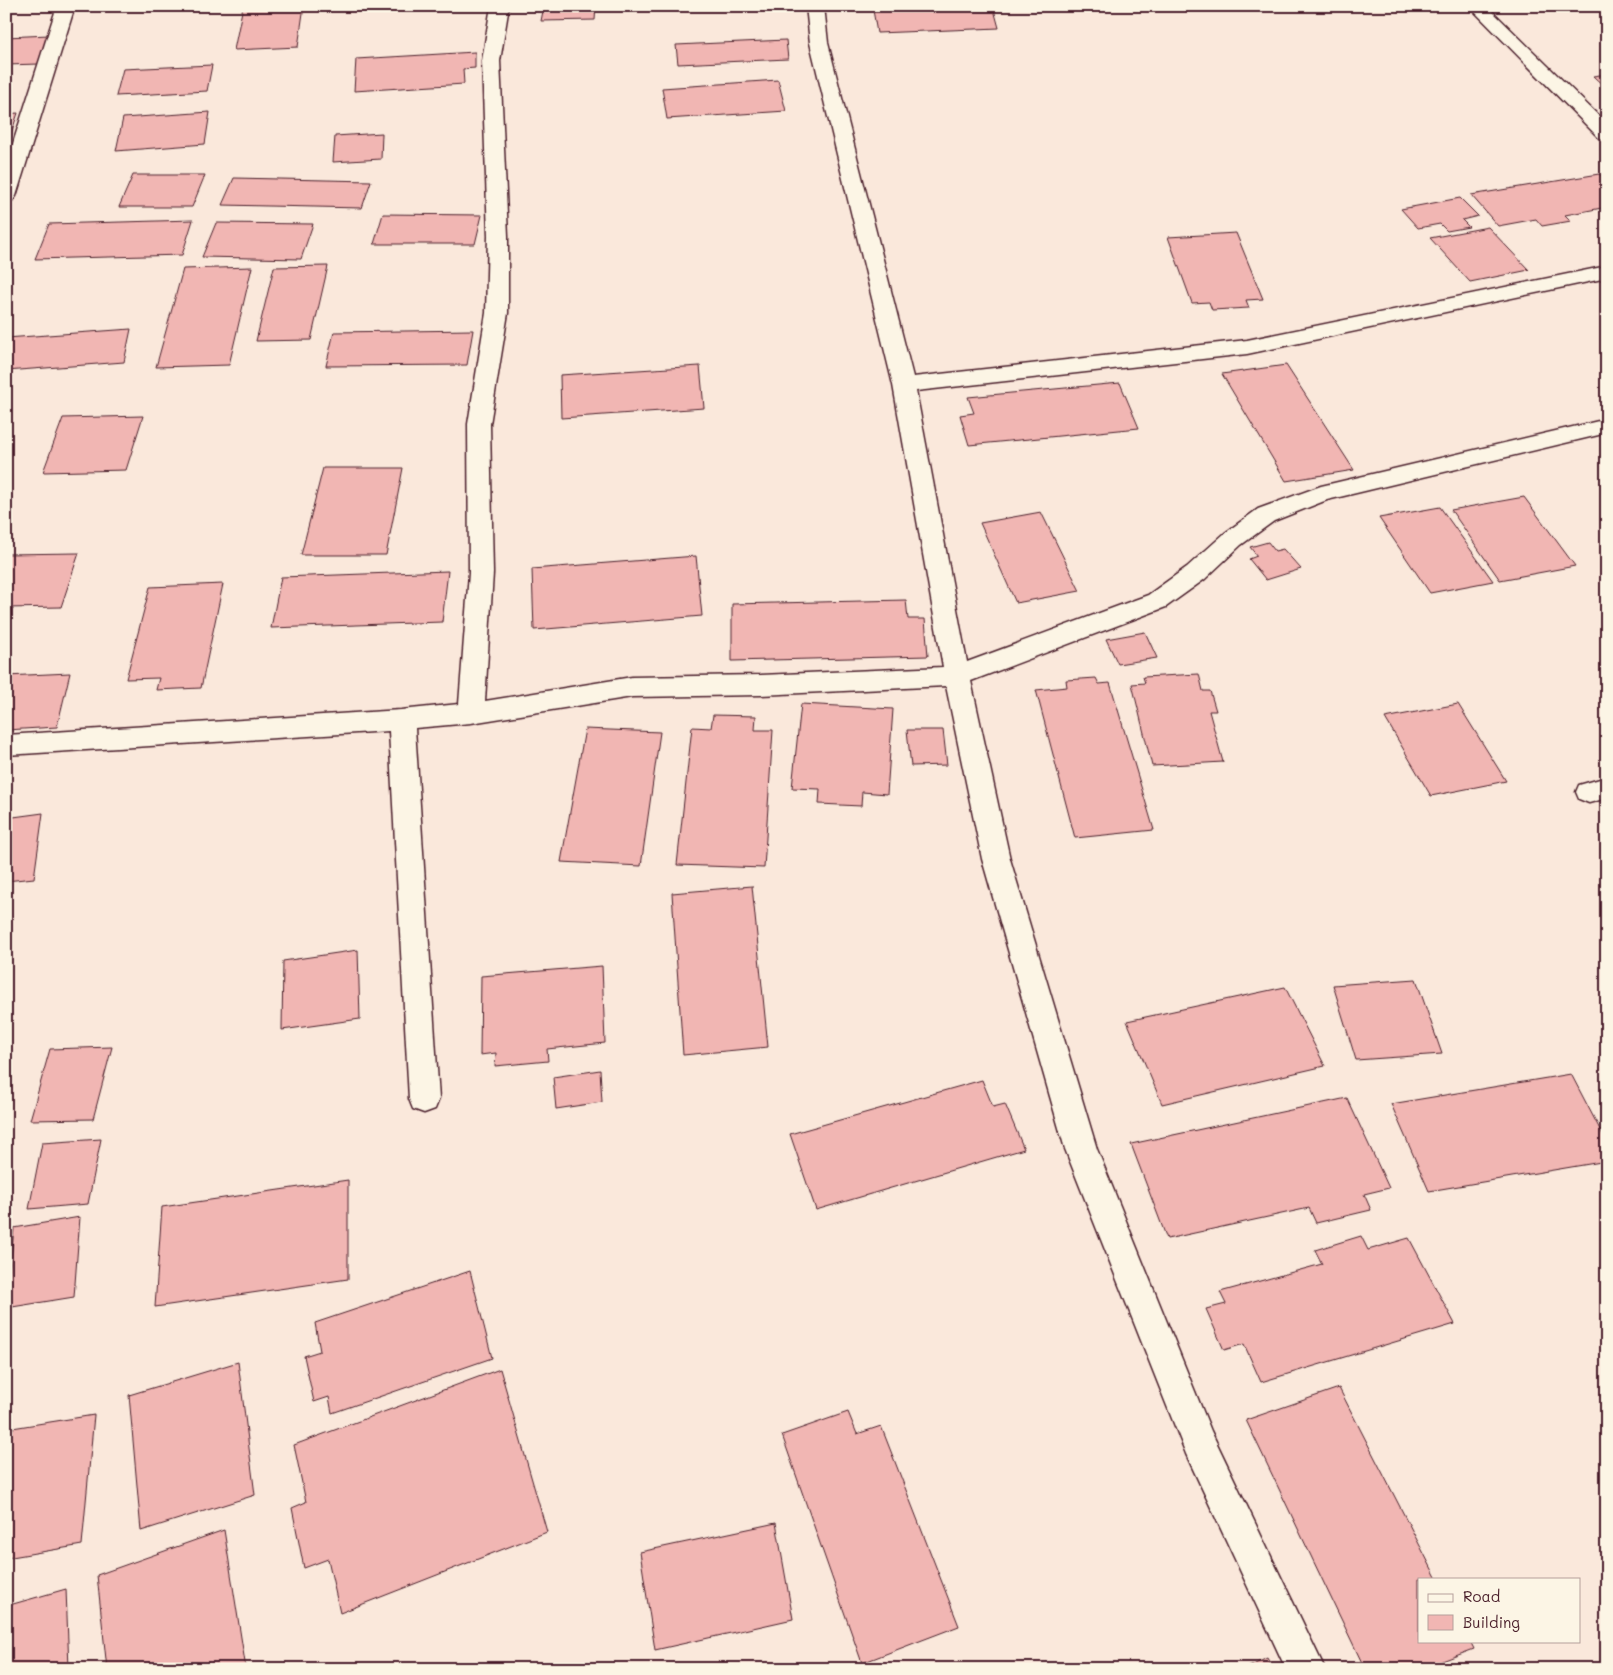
<svg xmlns="http://www.w3.org/2000/svg" width="1613" height="1675" font-family="Mali,sans-serif">
<style>
.building{fill:#f1b6b3;stroke:#4a1f2b}
.lines{fill:none;stroke-linecap:round;stroke-linejoin:round}
.service-casing{stroke:#4a1f2b;stroke-width:3}
.minor-casing{stroke:#4a1f2b;stroke-width:3}
.service{fill:#fcf5e5;fill-rule:evenodd}
.minor{fill:#fcf5e5;fill-rule:evenodd}
</style>
<rect width="100%" height="100%" fill="#fae8db"/>
<filter id="ink" filterUnits="userSpaceOnUse"><feTurbulence type="fractalNoise" baseFrequency=".02" numOctaves="2"/><feDisplacementMap in="SourceGraphic" scale="10" xChannelSelector="R" yChannelSelector="G"/><feConvolveMatrix kernelMatrix="1 2 1 2 8 2 1 2 1" color-interpolation-filters="sRGB"/></filter>
<g filter="url(#ink)">
<path class="building" d="M243,6h61l-6,41 -64,3z
M544,6h52l-1,14 -54,1z
M993,6l6,22 -122,5 -4,-23z
M49,35l-10,29 -33,1v-28z
M786,40l2,19 -110,5 -2,-19z
M475,52v16l-12,1 1,15 -110,7 2,-32z
M212,65l-5,26 -91,5 7,-27z
M1607,74v15l-14,-13z
M778,80l8,31 -119,8 -5,-31z
M210,112l-5,32 -89,7 7,-33z
M18,113l-12,35v-34z
M382,133l-1,26 -48,3 2,-26z
M1599,174l8,8v25l-42,8 6,6 -29,5 -6,-7 -38,7 -27,-31z
M133,175h72l-13,32h-73z
M234,178l137,3 -9,27 -140,-3z
M1460,198l18,18 -16,4 7,7 -22,4 -7,-7 -22,4 -17,-19z
M383,214l99,1 -7,29h-101z
M193,220l-11,35 -147,4 14,-35z
M216,223l97,1 -12,35 -99,-2z
M1488,227l41,43 -59,12 -40,-44z
M1236,233l27,66 -17,1 3,8 -37,2 -3,-8 -17,1 -24,-66z
M328,266l-17,74 -55,1 18,-74z
M252,267l-23,98 -73,2 27,-98z
M131,329l-7,33 -118,9v-33z
M473,330l-6,35 -141,1 8,-34z
M1286,365l68,105 -68,11 -64,-107z
M700,366l4,42 -143,10 -1,-43z
M1120,383l19,45 -170,17 -9,-30 14,-2 -6,-16z
M143,416l-17,54 -83,2 20,-54z
M323,468h80l-17,87h-85z
M1524,497l51,69 -75,14 -49,-70z
M1440,507l53,74 -63,12 -51,-75z
M1041,512l39,79 -64,12 -36,-80z
M1268,542l7,9 8,-2 18,20 -35,11 -17,-21 8,-3 -7,-9z
M79,553l-18,54 -55,1v-54z
M696,556l6,60 -168,14 -2,-61z
M448,571l-6,51 -171,6 10,-51z
M223,584l-22,104 -45,2 3,-12 -33,1 24,-92z
M906,600l2,19h17l3,37 -196,5v-57z
M1145,632l12,26 -39,6 -12,-25z
M70,673l-13,54 -51,3v-54z
M1199,674l4,17h7l6,20h-7l14,51 -71,4 -20,-82 13,-1 -2,-6z
M1096,678l3,6 11,-1 44,147 -79,8 -39,-148 31,-3 -1,-7z
M801,704l92,5 -6,85 -25,-2 -1,14 -42,-2 1,-15 -28,-1z
M1458,704l48,77 -75,15 -46,-78z
M713,715l43,1 -1,14h18l-9,138 -87,-3 15,-138 19,1z
M585,729l75,3 -19,134 -80,-4z
M907,730h36l4,35 -36,1z
M43,813l-9,65 -28,3v-63z
M752,886l16,161 -85,8 -11,-162z
M358,950l2,69 -78,11 1,-69z
M602,966l3,77 -58,6 1,12 -53,5 1,-13 -16,2 1,-79z
M1416,979l26,75 -86,6 -23,-75z
M1285,987l40,79 -163,38 -35,-83z
M112,1047l-19,72 -63,1 20,-71z
M600,1070l2,32 -46,7 -3,-32z
M1571,1074l36,69v18l-178,30 -38,-87z
M982,1080l11,27 12,-3 19,45 -208,61 -26,-76z
M1347,1098l42,90 -25,6 7,16 -55,13 -7,-15 -142,31 -36,-95z
M101,1139l-13,65 -59,5 13,-66z
M348,1180v99l-193,28 7,-100z
M80,1217l-6,80 -68,11 8,-80z
M1361,1236l7,14 41,-12 46,86 -194,58 -17,-38 -20,6 -18,-41 20,-5 -6,-12 102,-28 -7,-14z
M470,1271l22,87 -160,55 -3,-16 -15,5 -10,-46 16,-5 -5,-28z
M238,1362l17,133 -114,36 -12,-136z
M500,1369l47,163 -207,81 -12,-54 -24,9 -12,-60 14,-6 -12,-57z
M1339,1388l98,191h-18v62h51l4,8 -53,20h-56l-119,-249z
M848,1412l9,22 24,-8 78,200 -97,37 -80,-228z
M94,1415l-12,130 -76,13v-129z
M776,1523l17,96 -138,31 -15,-98z
M224,1530l22,139h-139l-10,-94z
M66,1589l3,80h-63v-63z
M1267,1658l6,11h-28z"/>
<g class="lines">
<g class="service-casing">
<path id="service" d="M1607,777v21l-18,5 -10,-4 -3,-7 3,-7z"/>
</g>
<g class="minor-casing">
<path id="minor" d="M57,6h18l-59,190 -3,4 -7,2v-37z
M491,6h18l-9,55 8,175v77l-18,111 3,149 -8,128 147,-24 129,-2 182,-8 -50,-282 -83,-342 -4,-37h18l4,37 85,334 334,-37 360,-74v12l-360,76 -331,37 51,271 181,-67 39,-28 38,-34 33,-24 63,-23 286,-67v14l-280,67 -53,21 -33,24 -36,34 -39,28 -195,74 39,178 87,290 114,282 114,238h-39l-100,-215 -121,-305 -83,-290 -36,-173 -185,9 -129,2 -161,26 -56,5 24,371 -4,10 -11,4 -11,-4 -4,-10 -20,-368 -383,24v-20l395,-25 58,-6 10,-131 -1,-149 18,-111 2,-77 -6,-175z
M1469,6h18l120,118v17l-7,-2z"/>
</g>
<use href="#service" class="service"/>
<use href="#minor" class="minor"/>
</g>
</g>
<rect width="1613" height="1675" fill="none" stroke="#fcf5e5" stroke-width="25"/>
<rect x="12" y="12" width="1588" height="1650" fill="none" stroke="#4a1f2b" stroke-width="2" filter="url(#ink)"/>
<rect x="1418" y="1578" width="162" height="65" fill="#fcf5e5" stroke="#b59f9b"/>
<rect x="1428" y="1594" width="25" height="8" fill="#fcf5e5" stroke="#b59f9b"/>
<text x="1463" y="1602" font-size="15" fill="#4a1f2b">Road</text>
<rect x="1428" y="1615" width="25" height="15" fill="#f1b6b3" stroke="#b59f9b"/>
<text x="1463" y="1628" font-size="15" fill="#4a1f2b">Building</text>
</svg>
